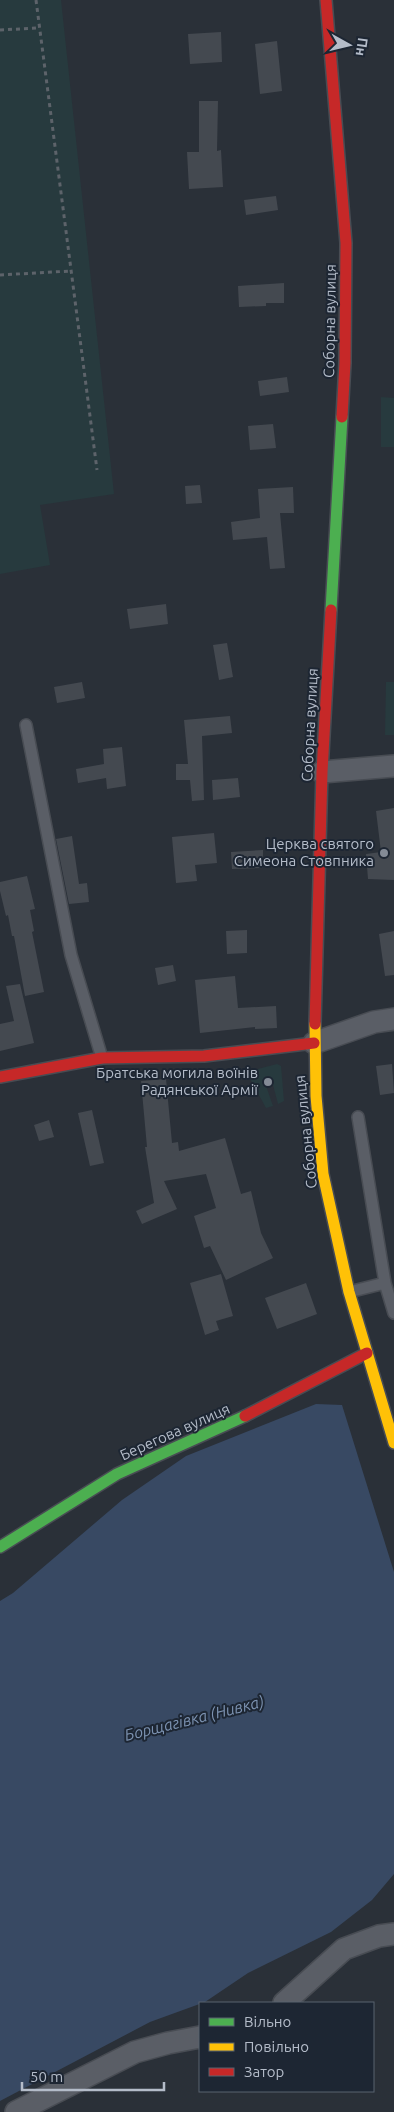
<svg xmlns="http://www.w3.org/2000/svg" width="394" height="2112" font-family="Ubuntu,sans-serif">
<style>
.green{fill:#273a3e}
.water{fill:#384963}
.building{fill:#444950}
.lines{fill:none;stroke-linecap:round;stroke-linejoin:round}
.lane-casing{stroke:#484c53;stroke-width:14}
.street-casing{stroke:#484c53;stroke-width:24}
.fast-casing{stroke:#484c53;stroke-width:14}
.slow-casing{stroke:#484c53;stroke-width:14}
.jam-casing{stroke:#484c53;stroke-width:14}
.path{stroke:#5d636a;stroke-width:3;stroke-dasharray:4 4;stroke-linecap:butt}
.lane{stroke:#5a5e66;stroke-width:11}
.street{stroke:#5a5e66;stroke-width:21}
.fast{stroke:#4caf50;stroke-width:11}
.slow{stroke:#ffc107;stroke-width:11}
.jam{stroke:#c62828;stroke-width:11}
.poi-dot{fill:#848b96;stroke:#1d2633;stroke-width:2}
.labels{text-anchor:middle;stroke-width:4;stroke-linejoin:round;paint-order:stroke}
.street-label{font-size:15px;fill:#b4bcc9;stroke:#1d2633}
.poi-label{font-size:15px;fill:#b4bcc9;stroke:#1d2633;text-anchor:end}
.water-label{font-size:16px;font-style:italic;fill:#7c92b1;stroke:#1d2633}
</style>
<rect width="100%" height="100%" fill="#2a3038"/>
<path class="green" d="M0,0h61l53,494 -74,11 10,60 -50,9z
M381,397l13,1v49h-13z
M386,682h8v53h-9z
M277,1064l4,2 3,35 -6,3 -7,-27 -7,3 9,26 -7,2 -18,-33 2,-4z"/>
<path class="water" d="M316,1404l26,1 52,167v302l-22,26 -41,32 -83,41 -43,29 -55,20 -150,79v-500l13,-8 109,-93 64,-44z"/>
<path class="building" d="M221,32l1,30 -32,2 -2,-30z
M277,41l5,50 -22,3 -5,-50z
M199,101h19l-1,50 4,-1 2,37 -34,2 -2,-37h12z
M276,196l2,14 -32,5 -2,-15z
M284,283v20h-18v3l-27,1 -1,-21z
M287,377l2,15 -29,4 -2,-15z
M273,424l3,24 -26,2 -2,-24z
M200,485l2,18 -16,1 -1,-18z
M293,487l1,26h-14l5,55 -15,1 -3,-32 -34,3 -2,-18 29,-4 -2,-29z
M166,604l2,20 -38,5 -3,-20z
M227,643l6,34 -14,3 -6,-35z
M82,682l3,16 -28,5 -3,-16z
M230,716l2,17 -30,3 2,64 -12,1 -2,-21h-14v-16h12l-4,-44z
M122,747l4,39 -19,3 -1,-11 -28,5 -2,-14 28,-5 -1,-15z
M238,778l2,19 -27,3 -1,-20z
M394,808v72l-26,-1 -2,-25 15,-2 -5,-41z
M214,833l3,30 -22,2 2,16 -21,2 -4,-46z
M72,836l7,48 8,-1 2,19 -20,2 -13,-65z
M263,850v18l-31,1 -1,-17z
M27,876l8,33 -5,1 4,21 -2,1 12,60 -19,4 -11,-60h-2l-4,-21 -2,1 -6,-25v-9z
M247,930v23l-20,1 -1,-23z
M394,931v44l-9,1 -6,-42z
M173,965l3,16 -18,4 -3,-17z
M235,976l3,32 38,-2 1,22 -22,1v-2l-55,6 -5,-53z
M20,984l14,59 -34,8v-27l14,-3 -8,-35z
M392,1064l2,29 -14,2 -4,-29z
M166,1079l6,64 6,-1 1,9 46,-13 16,56 10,-3 10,42 12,25 -47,22 -16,-34 -6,2 -10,-32 22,-8 -10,-34 -42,7 13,28 -35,15 -6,-13 18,-8 -9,-56h2l-6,-66z
M92,1110l12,53 -14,3 -12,-53z
M49,1120l5,17 -15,4 -5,-16z
M221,1274l12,42 -17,5 3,9 -14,5 -15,-52z
M306,1283l11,31 -40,15 -12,-31z"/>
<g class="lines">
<g class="lane-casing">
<path id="lane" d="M26,725l45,230 31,103
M358,1117l27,166
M349,1292l36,-9 9,30"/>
</g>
<g class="street-casing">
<path id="street" d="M322,772l72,-6
M314,1043l60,-21 20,-3
M284,2003l60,-54 35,-13 15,-2
M16,2112l119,-60 33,-9 32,-6"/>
</g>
<g class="fast-casing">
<path id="fast" d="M331,610l11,-193
M0,1547l117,-73 128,-58"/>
</g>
<g class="slow-casing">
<path id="slow" d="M315,1024l1,72 7,78 26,118 45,151"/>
</g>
<g class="jam-casing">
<path id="jam" d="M326,0l20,243 -1,120 -3,54
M315,1024l7,-252 9,-162
M0,1077l102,-19 102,-2 110,-13
M245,1416l122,-63"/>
</g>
<path class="path" d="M36,0l61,470
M0,30l38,-2
M0,275l71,-4"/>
<use href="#lane" class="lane"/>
<use href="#street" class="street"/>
<use href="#fast" class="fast"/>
<use href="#slow" class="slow"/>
<use href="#jam" class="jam"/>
</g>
<g class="poi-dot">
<circle cx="384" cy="853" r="5"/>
<circle cx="268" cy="1082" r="5"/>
</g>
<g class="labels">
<g class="street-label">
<text transform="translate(330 321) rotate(-89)" y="5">Соборна вулиця</text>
<text transform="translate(310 725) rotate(-87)" y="5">Соборна вулиця</text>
<text transform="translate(306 1132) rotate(-96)" y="5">Соборна вулиця</text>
<text transform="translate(175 1432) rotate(-24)" y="5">Берегова вулиця</text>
</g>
<g class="poi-label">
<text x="374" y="849">Церква святого<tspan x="374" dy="17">Симеона Стовпника</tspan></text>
<text x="258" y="1078">Братська могила воїнів<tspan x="258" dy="17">Радянської Армії</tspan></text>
</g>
<g class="water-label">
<text transform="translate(194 1718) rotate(-14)" y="6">Борщагівка (Нивка)</text>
</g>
</g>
<rect x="199" y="2002" width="175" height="90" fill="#1d2633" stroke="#59626f"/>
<rect x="209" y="2018" width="25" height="8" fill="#4caf50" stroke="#59626f"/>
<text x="244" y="2027" font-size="15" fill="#b4bcc9">Вільно</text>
<rect x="209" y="2043" width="25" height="8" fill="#ffc107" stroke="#59626f"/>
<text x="244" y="2052" font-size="15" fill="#b4bcc9">Повільно</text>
<rect x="209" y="2068" width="25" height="8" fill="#c62828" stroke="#59626f"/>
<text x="244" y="2077" font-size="15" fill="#b4bcc9">Затор</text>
<g transform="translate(349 45) rotate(98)" stroke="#1d2633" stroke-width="4" paint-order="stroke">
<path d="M0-4L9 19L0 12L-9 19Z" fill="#b4bcc9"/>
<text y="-8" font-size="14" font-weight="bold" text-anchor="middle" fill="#b4bcc9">Пн</text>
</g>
<path d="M22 2082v8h142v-8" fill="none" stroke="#b4bcc9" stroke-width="2.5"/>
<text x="30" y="2082" font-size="15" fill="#b4bcc9" stroke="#1d2633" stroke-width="4" paint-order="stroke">50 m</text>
</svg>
